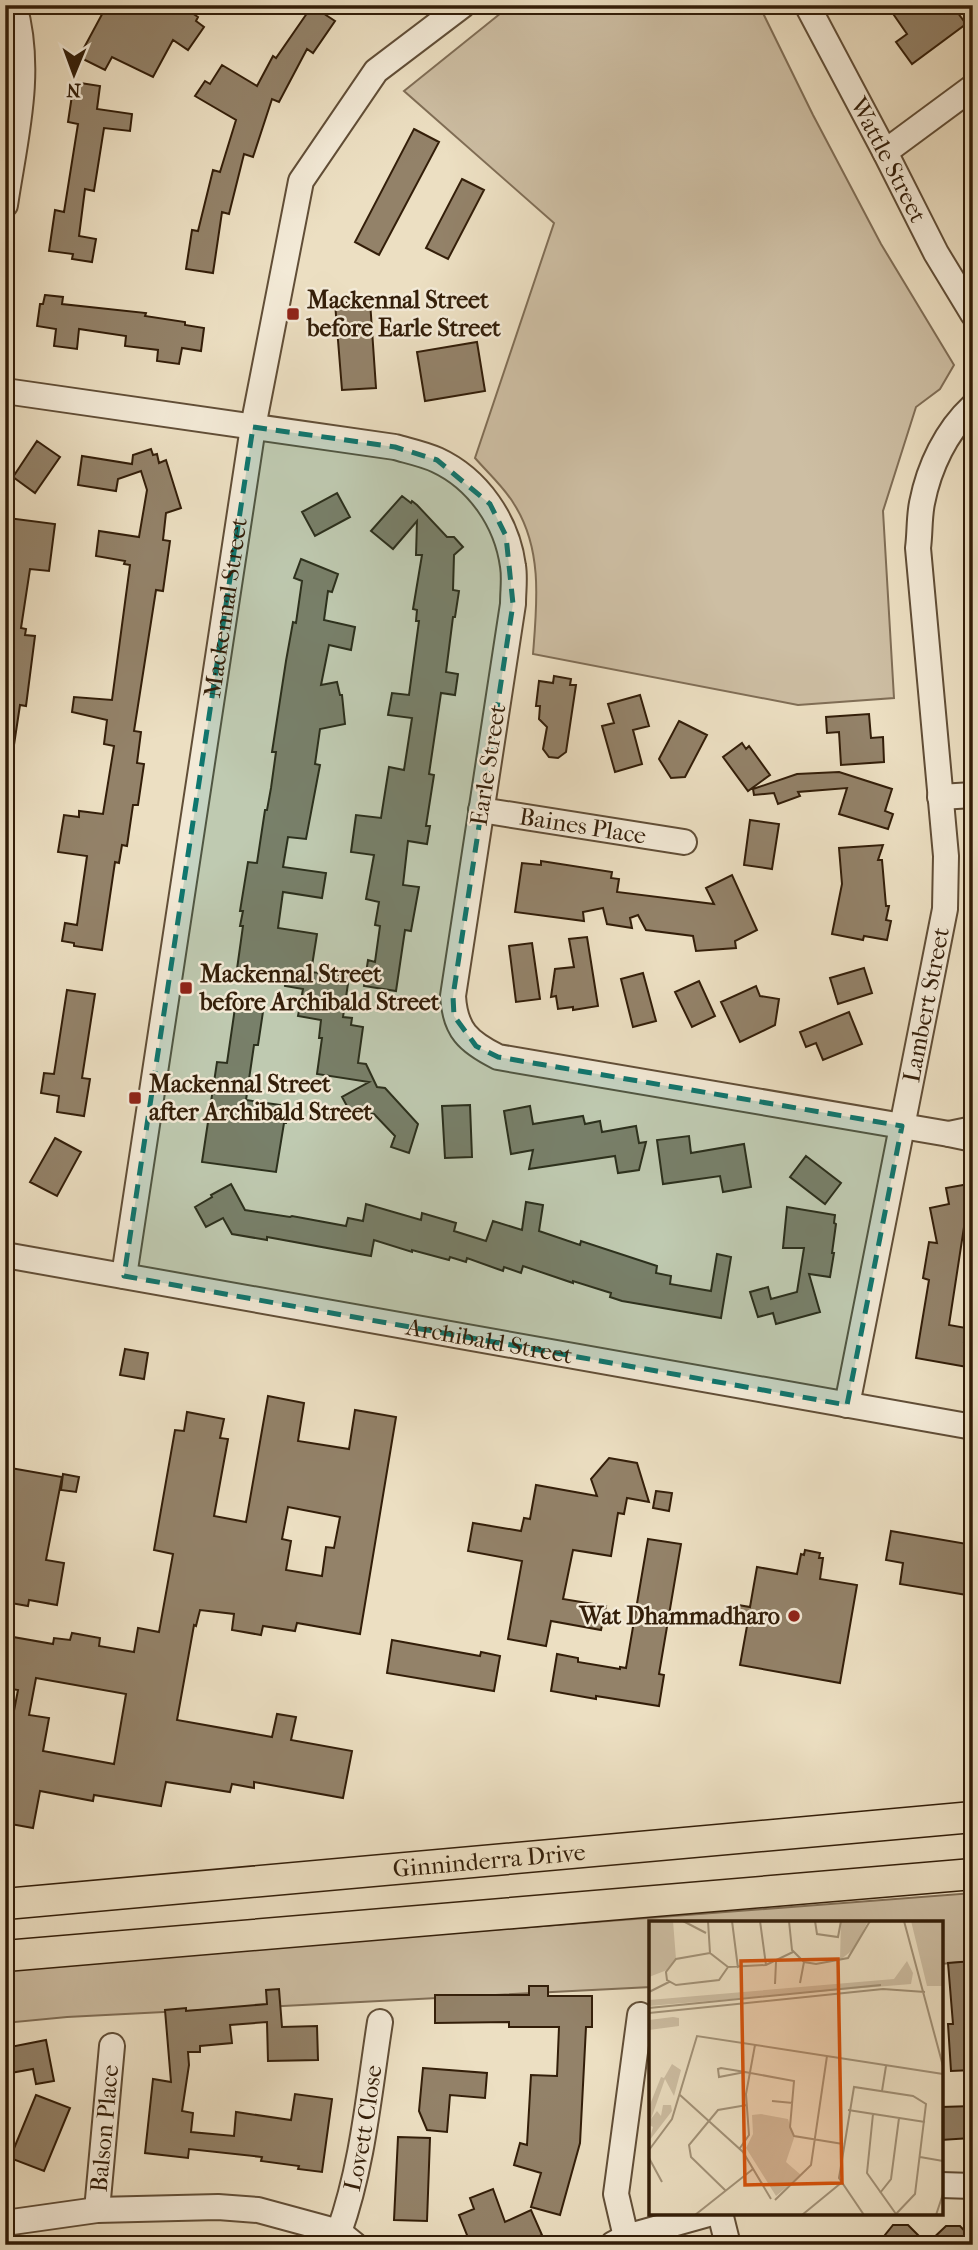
<svg xmlns="http://www.w3.org/2000/svg" width="978" height="2250" font-family="'IM FELL French Canon',serif">
<style>
.green{fill:#cdbea3;stroke:#806e56;stroke-width:2}
.building{fill:#938269;stroke:#331e09;stroke-width:2;fill-rule:evenodd}
.lines{fill:none;stroke-linecap:round;stroke-linejoin:round}
.minor-casing{stroke:#614e37;stroke-width:28}
.major-casing{stroke:#331e09;stroke-width:33}
.minor{stroke:#f3ead7;stroke-width:24}
.major{stroke:#ecdfc2;stroke-width:30}
.marked{fill:#0f766e;fill-opacity:0.2;stroke:#0f766e;stroke-width:5;stroke-dasharray:14 9;stroke-linejoin:round}
.poi-dot{fill:#8f2418;stroke:#f3ead7;stroke-width:2.5}
.labels{text-anchor:middle;stroke-width:5;stroke-linejoin:round;paint-order:stroke}
.street-label{font-size:24px;fill:#331e09;stroke:#f3ead7}
.poi-label{font-size:24px;font-weight:bold;fill:#331e09;stroke:#f3ead7;text-anchor:start}
.inset-road{fill:none;stroke:#a29278;stroke-width:2}
.view{fill:#d6530c;fill-opacity:0.15;stroke:#d6530c;stroke-width:3.5}
.inset-edge{fill:none;stroke:#331e09;stroke-width:3.5}
</style>
<rect width="100%" height="100%" fill="#ecdfc2"/>
<filter id="stains"><feTurbulence type="fractalNoise" baseFrequency=".00286" numOctaves="4"/><feColorMatrix values="0 0 0 0 .2 0 0 0 0 .09 0 0 0 0 .02 0 0 0 .5 -.17"/></filter>
<radialGradient id="worn" r=".72"><stop offset=".6" stop-color="#630" stop-opacity="0"/><stop offset="1" stop-color="#630" stop-opacity=".3"/></radialGradient>
<path class="green" d="M511,5h248l54,110 68,129 73,121 -14,24 -24,18 -33,104 11,187 -96,7 -265,-51c4,-50 10,-105 -19,-150 -10,-17 -26,-31 -39,-46l79,-235 -150,-132z
M973,1893v68l-32,3v-41h-290v64l-584,30 -62,6v-53l290,-25z"/>
<path class="building" d="M107,5h73l18,12 -2,4 8,6 -16,23 -15,-10 -20,37 -41,-20 -7,13 -26,-13z
M887,5h65l14,19 -54,40 -16,-22 11,-8z
M312,6l23,15 -22,32 -6,-4 -28,53 -7,-3 -19,58 -9,-3 -15,60 -7,-2 -9,61 -27,-4 6,-39 6,1 15,-61 7,2 16,-52 -41,-24 10,-15 5,3 12,-19 35,21 16,-30 3,2z
M74,82l26,4 -3,23 35,5 -2,17 -26,-3 -10,63 -9,-2 -6,47 17,3 -4,23 -20,-3 1,-5 -24,-3 6,-41 9,2 14,-88 -10,-2z
M414,129l25,13 -60,113 -24,-13z
M462,179l22,11 -36,69 -22,-11z
M45,295l18,2 -1,7 84,9 -1,3 40,6v3l19,3 -3,23 -19,-3 -3,16 -22,-3 1,-11 -33,-4 1,-10 -47,-7 -2,20 -23,-3 2,-17 -19,-3 3,-22h3z
M370,301l6,87 -34,2 -7,-87z
M477,342l8,49 -60,10 -8,-49z
M37,441l23,16 -25,36 -22,-16z
M151,449l2,6 4,-1 2,9 7,-3 15,48 -15,5 -3,27 7,1 -7,50 -7,-1 -22,141 7,1 -4,31 7,1 -6,41h-5l-6,41 -5,-1 -3,18 -4,-1 -13,88 -28,-4v-3l-12,-2 3,-18 12,2 10,-69 -29,-4 6,-37 15,2v-6l24,3 11,-68 -10,-2 3,-24 -35,-8 2,-15 38,3 18,-135 -6,-1 1,-3 -29,-5 3,-25 40,6 8,-47 -6,-19 -23,8 -2,12 -38,-6 4,-29 50,8 1,-9z
M337,493l13,24 -35,19 -13,-24z
M402,496l9,7 1,-2 5,4 30,32h7l9,10 -9,8 -1,35 6,1 -4,26h-2l-7,55 12,2 -3,21 -14,-2 -12,81 5,1 -8,51h4l-3,18 -19,-3 -5,44 16,2 -8,44 -6,-1 -9,61 -32,-5 4,-26 7,2 5,-36 -5,-1 4,-23 -13,-3 8,-44 -23,-3 5,-37 25,3 8,-51 15,3 8,-52 -24,-3 4,-22 17,2 10,-74h-3l1,-11 -4,-1 9,-54h-6l1,-34 -24,28 -22,-18z
M8,518l47,6 -6,47 -19,-2 -9,59 5,1 -1,6 10,1 -9,70 -6,-1 -6,40 -9,-1v-203z
M301,559l37,15 -6,18 -4,-1 -4,29 31,7 -4,23 -22,-5 -8,40 16,-3 3,13h2l3,29 -25,5 -5,35 5,1 -14,74 -18,-2 -5,30 43,6 -4,25 -39,-6 -5,36 39,6 -6,38 38,5 -6,40 9,1 -1,7 12,2 -5,36 8,1 11,23 8,1 33,36 -9,29 -18,-6 4,-11 -21,-22h-10l-10,5 -12,-22 27,-15 -52,-8 5,-36h-3l2,-18 -23,-4 5,-27 -18,-3 1,-10 -49,-7 6,-43h-3l3,-15h-3l8,-49 9,1 8,-53h2l4,-22 5,-36h-4l14,-91 7,-39 3,1 6,-42 -8,-3z
M554,676l17,3 -1,6h6l-10,67 -8,6 -9,-1 -6,-8 4,-22 -8,-8 1,-13h-4l3,-25 14,2z
M640,695l9,31 -16,4 9,34 -27,8 -13,-46 12,-3 -6,-19z
M869,714l2,24 12,-1 1,25 -43,3 -2,-33 -12,1 -1,-16z
M679,721l28,14 -22,42 -14,1 -12,-19z
M742,743l4,6 3,-3 21,29 -22,16 -25,-34z
M839,772l53,17 -7,22 8,3 -5,15 -49,-15 8,-26 -49,4 2,4 -22,8 -4,-11 -20,2 -1,-6 44,-15z
M750,820l29,4 -7,45 -28,-4z
M883,845l-5,15h4l4,46h3l-3,14 5,1 -4,19 -23,-4 -1,4 -31,-6 10,-50 -3,-36z
M541,861l71,11 -1,6 8,1 -2,13 97,12 -8,-16 26,-13 25,55 -22,11 1,7 -40,3 -3,-15 -47,-6 -8,-15 -8,3 2,10 -25,-4 -4,-16 -20,4 1,9 -69,-9 7,-49 19,2z
M587,937l11,69 -25,4v-3l-15,2 -2,-13 -5,1 4,-28 19,-2 -5,-28z
M532,943l8,56 -24,3 -7,-56z
M864,968l8,25 -34,11 -8,-26z
M643,973l13,48 -23,6 -12,-48z
M699,981l16,35 -23,11 -17,-35z
M756,986l4,10 19,3 -4,26 -35,17 -19,-40z
M67,990l28,4 -13,84 8,1 -6,37 -27,-4 2,-16 -18,-3 3,-20 10,1z
M236,1001l28,4 -6,40h-4l-8,55 42,6 -2,17h-2l-8,49 -74,-10 15,-100 10,1z
M849,1012l13,32 -39,16 -7,-17 -10,4 -6,-15z
M470,1105l2,52 -27,1 -3,-52z
M530,1106l3,18 50,-8 2,8 15,-3 2,11 34,-6 3,17 7,-1 -7,28 -21,3 -3,-17 -86,13 4,-19 -22,4 -7,-43z
M689,1136l2,17 53,-9 7,43 -28,5 -3,-16 -57,8 -6,-44z
M55,1138l26,14 -24,44 -27,-14z
M806,1156l35,27 -16,21 -35,-27z
M231,1184l14,26 45,7 2,-1 54,10 2,-8 15,3 3,-17 55,16 1,-7 34,10 -2,8 32,10 7,-20 29,9 4,-28 17,3 -4,26 41,14 1,-4 76,25 -1,7 15,3 -1,8 41,7 6,-37 14,3 -10,61 -99,-17 -12,-4 1,-4 -38,-12v2l-50,-17 -2,7 -17,-6 -1,4 -36,-13 -1,4 -16,-5 -1,3 -37,-10v2l-38,-12 -3,16 -104,-19v3l-35,-6 -9,-16 -17,9 -11,-20 17,-10 -1,-2z
M969,1184l4,21v20l-9,2 -15,98 17,3 -2,14 9,2v24l-57,-10 13,-78 -6,-2 6,-36 8,1 -7,-35 19,-4 -3,-16z
M787,1207l48,8 -1,8 2,1 -4,29h2l-4,24 -21,-3 11,38 -44,12 -3,-11 -15,4 -8,-25 18,-5 3,12 26,-7 7,-44h-21z
M125,1349l23,4 -4,26 -24,-4z
M268,1396l36,7 -6,38 51,8 6,-39 41,7 -36,217 -63,-11 -2,8 -32,-5 -2,9 -29,-5 2,-16 -34,-4 -4,16 -2,-1 -17,95 95,17 5,-23 19,3 -5,23 61,11 -9,47 -89,-16v6l-22,-4 -2,8 -64,-10 -5,24 -67,-11 -1,6 -53,-10 -7,37 -28,-5v-66l13,-67 -13,-2v-35l5,1 3,-17 40,7 1,-6 16,2 2,-7 28,5 -1,8 35,6 4,-24 21,4 14,-78 -19,-4 21,-120 9,1 3,-19 37,7 -4,19 8,1 -14,77 32,6zM288,1507l52,10 -6,31 -8,-1 -4,29 -36,-6 5,-29 -9,-2zM36,1678l90,16 -12,70 -71,-13 6,-33 -20,-3z
M609,1458l28,5 12,39 -22,-4 -3,16 -6,-1 -7,43 -38,-6 -10,49 43,7 -5,24 -50,-9 -5,25 -38,-7 14,-78 -54,-10 5,-28 48,8 3,-13 6,1 6,-34 61,11 -6,-17z
M5,1467l57,10 -16,83 18,3 -7,42 -28,-5 -1,6 -23,-4z
M63,1474l16,3 -3,15 -15,-2z
M656,1491l16,2 -3,18 -16,-3z
M891,1531l82,14v51l-73,-12 3,-21 -17,-3z
M648,1539l33,5 -22,130 5,1 -5,31 -63,-10v3l-45,-8 6,-37 21,4v4l42,7v-2l6,1z
M805,1550l15,3 -1,5h4l-3,21 37,6 -17,98 -100,-18 7,-39 -12,-2 3,-19 12,2 7,-40 40,7 4,-20 3,1z
M392,1640l88,16 1,-4 19,4 -6,35 -107,-18z
M973,1961v109l-22,1 -3,-47h5l-5,-61z
M529,1986h19v10h44v31h-6l-6,116 -20,72 -29,-8 10,-34 -27,-8 6,-22 7,2 4,-70 26,1 2,-49h-50v-5l-74,1v-28h94z
M279,1989l3,38 35,-1 1,34 -50,1 -1,-39 -37,3 2,18 -32,3v6h-12l1,13 -7,46 11,2 -2,19 43,4 2,-24 55,8 4,-26 37,5 -10,73 -24,-3 1,-3 -38,-5 1,-4 -73,-8 -1,9 -43,-5 8,-74 18,3 -6,-72 21,-2v3l81,-7 -1,-14z
M46,2040l8,41 -18,3 -3,-15 -28,5v-26z
M423,2068l64,5 -2,25 -35,-3 -3,37 -20,-2 -8,-19z
M36,2095l34,13 -26,63 -34,-13z
M973,2106l-2,32 -30,2v-33z
M398,2137l32,1 -3,83 -33,-1z
M493,2189l12,33 26,-12 11,25 -22,10h-49l-12,-30 15,-6 -4,-11z
M893,2225h15l19,19 19,-18h14l13,14v5h-96z"/>
<g class="lines">
<g class="minor-casing">
<g id="minor">
<path id="s1" d="M807,5l78,147 51,101 37,61"/>
<path d="M885,152l88,-65"/>
<path d="M5,205c10,-67 28,-133 9,-200"/>
<path d="M5,391l390,56c14,4 29,7 42,13 41,19 70,61 76,106 2,12 0,25 0,38l-60,392c2,34 15,46 45,61l451,77"/>
<path d="M940,797l33,-2"/>
<path id="s2" d="M481,810l203,32"/>
<path d="M973,1129l-24,5 24,5"/>
<path id="s3" d="M5,1255l968,172"/>
<path id="s4" d="M124,1276l129,-849 48,-246 75,-110 87,-66"/>
<path id="s5" d="M847,1405l98,-496 1,-53 -28,-308c2,-15 1,-30 4,-45 7,-36 24,-72 51,-97"/>
<path d="M941,2185l32,1"/>
<path id="s6" d="M97,2210l15,-164"/>
<path d="M720,2213l8,32"/>
<path d="M5,2223l92,-13 121,-3 40,3 81,22 16,13"/>
<path id="s7" d="M339,2232c24,-67 30,-140 41,-210"/>
<path d="M626,2237l-10,-43 24,-179"/>
<path d="M613,2244l13,-7 86,-24"/>
</g>
</g>
<g class="major-casing">
<g id="major">
<path id="s8" d="M5,1904l968,-87"/>
<path d="M5,1956l968,-82"/>
</g>
</g>
<use href="#minor" class="minor"/>
<use href="#major" class="major"/>
</g>
<path class="marked" d="M253,427l142,20 42,13 53,44 16,32 7,68 -60,392 1,20 22,30 22,11 404,69 -55,279 -723,-129z"/>
<g class="poi-dot">
<rect x="286" y="307" width="14" height="14" rx="3.5"/>
<rect x="179" y="981" width="14" height="14" rx="3.5"/>
<rect x="128" y="1091" width="14" height="14" rx="3.5"/>
<circle cx="794" cy="1616" r="7"/>
</g>
<g class="labels">
<g class="street-label">
<text dy="8" stroke="none"><textPath href="#s1" startOffset="175">Wattle Street</textPath></text>
<text dy="8" stroke="none"><textPath href="#s4" startOffset="676">Mackennal Street</textPath></text>
<text transform="translate(488 765) rotate(-81)" y="8">Earle Street</text>
<text dy="8" stroke="none"><textPath href="#s2" startOffset="103">Baines Place</textPath></text>
<text dy="8" stroke="none"><textPath href="#s5" startOffset="408">Lambert Street</textPath></text>
<text dy="8" stroke="none"><textPath href="#s3" startOffset="492">Archibald Street</textPath></text>
<text dy="8" stroke="none"><textPath href="#s8" startOffset="486">Ginninderra Drive</textPath></text>
<text dy="8" stroke="none"><textPath href="#s6" startOffset="82">Balson Place</textPath></text>
<text dy="8" stroke="none"><textPath href="#s7" startOffset="107">Lovett Close</textPath></text>
</g>
<g class="poi-label">
<text x="307" y="308">Mackennal Street<tspan x="307" dy="28">before Earle Street</tspan></text>
<text x="200" y="982">Mackennal Street<tspan x="200" dy="28">before Archibald Street</tspan></text>
<text x="149" y="1092">Mackennal Street<tspan x="149" dy="28">after Archibald Street</tspan></text>
<text x="780" y="1624" text-anchor="end">Wat Dhammadharo</text>
</g>
</g>
<g transform="translate(649 1921)">
<rect width="294" height="294" fill="#ecdfc2"/>
<path d="M24,0l3,38 -9,11 -18,7v-55zM192,0h27l-14,28 -14,11zM294,0v65h-16l-16,-65zM258,40l6,12 -2,11 -262,22v-6l245,-21zM24,96l6,1v8l-30,4v-10zM23,143l9,6 -7,26 -9,-17 -14,40 6,-8 4,5 2,-11h8l1,6 -23,30 4,-14 -4,-2v-18l12,-30 3,1zM112,193l27,5 6,19 -8,24 15,13 -25,21 -30,-48 7,-14 -1,-19z" fill="#cdbea3"/>
<path class="inset-road" d="M34,0l23,12M59,0l2,32 18,14 38,-2 27,-13M83,0l6,47M111,0l6,44M140,0l3,29 12,12 12,2 32,-6 22,-37M166,0l2,13 21,3 3,-16M255,0l39,145M61,32l-34,6 -10,13 1,8 9,5 43,-5 9,-13M151,62l4,-21M126,63l1,-22M0,71l20,-10M0,87l232,-23M0,92l234,-24 42,3M69,148l3,-1 24,4 -26,5zM96,151l49,9 -4,46 4,9 49,8M233,170l4,-25M31,174l63,57 28,47M123,180l21,2M199,189l77,12M224,193l-6,59 29,41M91,227l9,-13 -3,-41 9,-49M0,229l23,-31 25,-83 246,38M271,236l23,4M0,237l13,24M77,270l-35,-34 -2,-12 29,-35 29,-5M231,272l11,-14 8,-61M126,279l36,-35 16,-109M46,294l58,-46M153,294l39,-32M215,294l-25,-37 15,-91 59,9 13,8 -11,90 -20,21M287,294l7,-21"/>
<path class="view" d="M189,38l4,224 -97,2 -4,-224z"/>
<rect width="294" height="294" class="inset-edge"/>
</g>
<rect width="978" height="2250" fill="none" stroke="#ecdfc2" stroke-width="28"/>
<rect x="7" y="7" width="964" height="2236" fill="none" stroke="#331e09" stroke-width="3.5"/>
<rect x="14" y="14" width="950" height="2222" fill="none" stroke="#331e09" stroke-width="2"/>
<g transform="translate(74 74) rotate(181)" stroke="#f3ead7" stroke-width="5" paint-order="stroke">
<path d="M0-5L12 26L0 18L-12 26Z" fill="#331e09"/>
<text y="-10" font-size="19" font-weight="bold" text-anchor="middle" fill="#331e09">N</text>
</g>
<rect width="100%" height="100%" filter="url(#stains)"/>
<rect width="100%" height="100%" fill="url(#worn)"/>
</svg>
